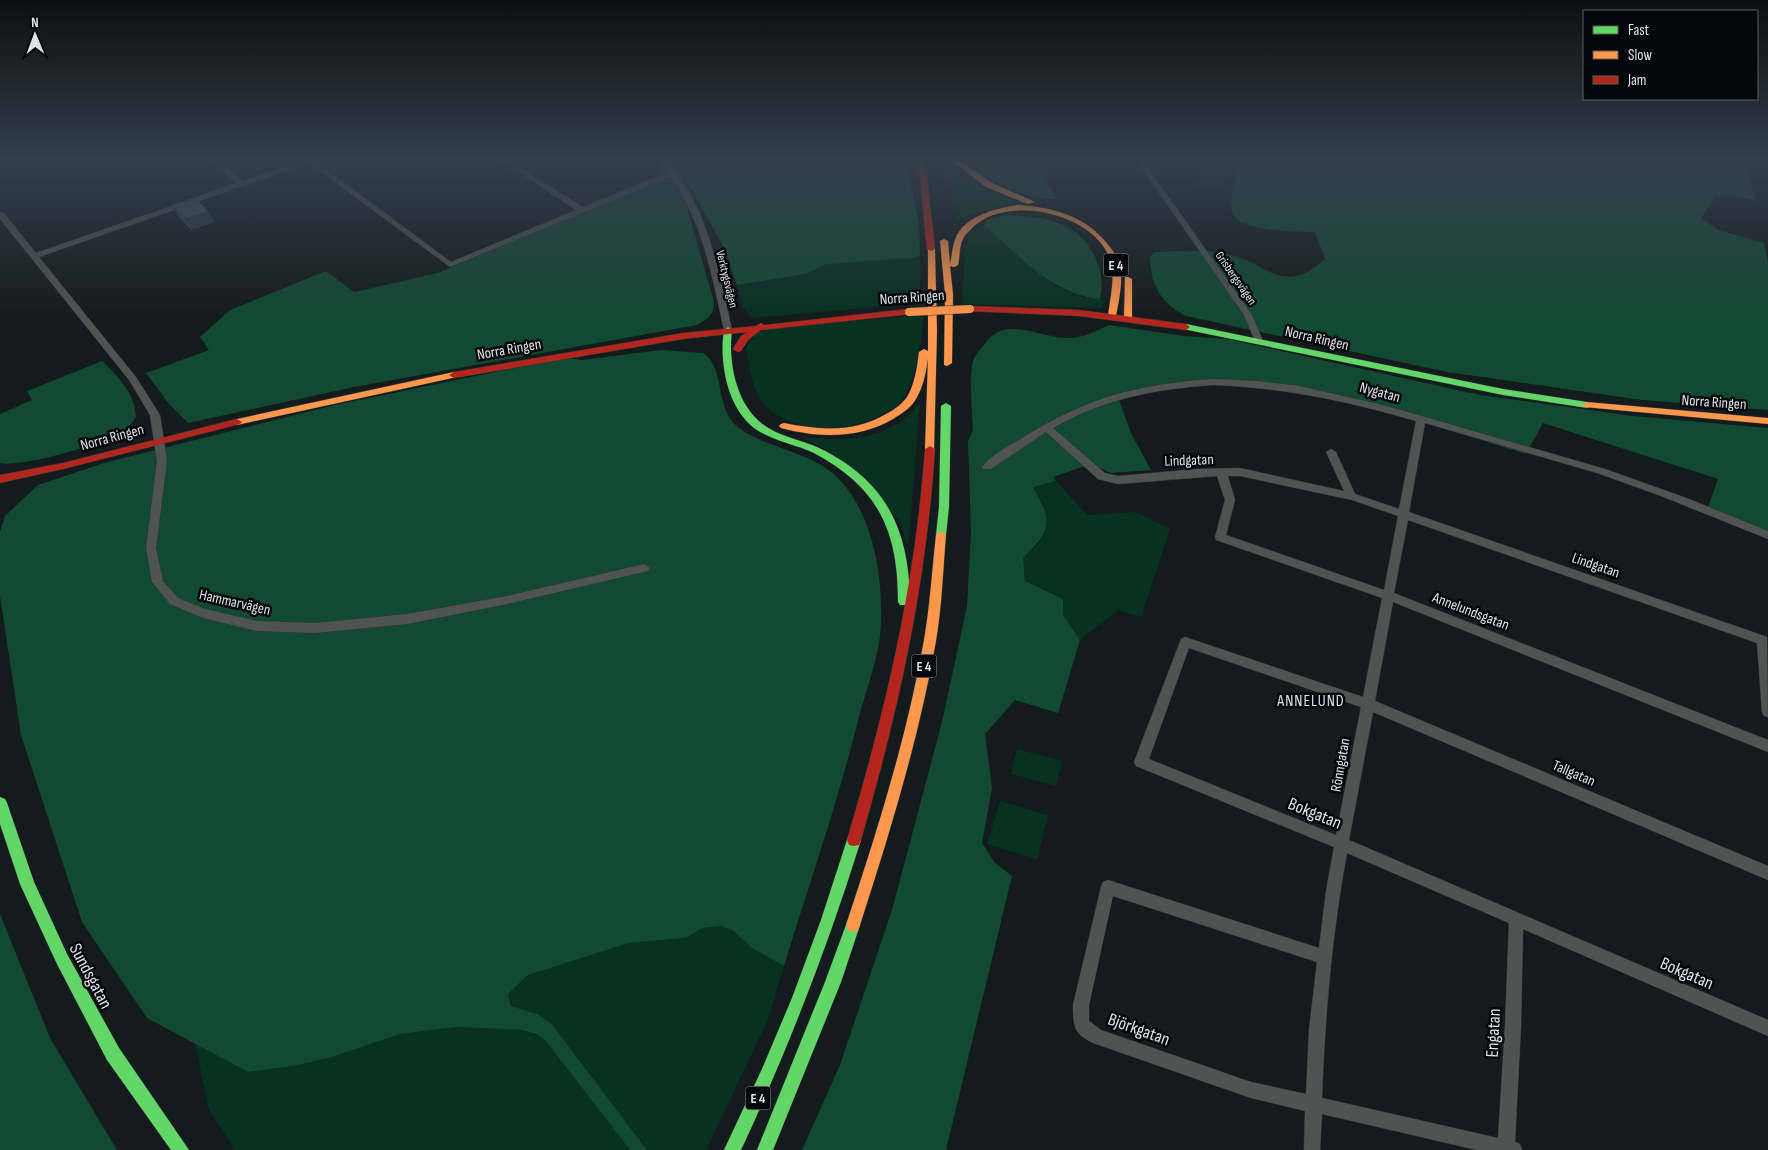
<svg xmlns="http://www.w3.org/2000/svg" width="1768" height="1150" font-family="'Sofia Sans Condensed',sans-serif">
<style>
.green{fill:#073121}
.forest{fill:#114932}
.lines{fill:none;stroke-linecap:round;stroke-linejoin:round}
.street-casing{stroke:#313637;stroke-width:1}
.fast-casing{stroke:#313637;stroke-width:1}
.slow-casing{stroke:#313637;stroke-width:1}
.jam-casing{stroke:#313637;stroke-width:1}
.street{fill:#4f5352;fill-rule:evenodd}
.fast{fill:#63d668;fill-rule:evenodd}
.slow{fill:#ff974d;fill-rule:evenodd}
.jam{fill:#b3261e;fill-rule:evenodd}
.slow-bridge-casing{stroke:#313637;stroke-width:9;stroke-linecap:butt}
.slow-bridge{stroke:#ff974d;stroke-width:8}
.wall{fill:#344a53}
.shaded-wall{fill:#2a3c44}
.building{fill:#3c5661;stroke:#2a3c44}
.labels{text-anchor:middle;stroke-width:5;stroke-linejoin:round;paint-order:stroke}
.far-street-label{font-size:12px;fill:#dce4e6;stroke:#030708}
.shield{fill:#030708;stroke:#9ba2a3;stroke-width:1}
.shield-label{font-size:14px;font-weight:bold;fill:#dce4e6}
.street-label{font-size:15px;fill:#dce4e6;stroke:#030708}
.neighbourhood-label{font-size:16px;letter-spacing:1px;fill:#dce4e6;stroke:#030708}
.near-street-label{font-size:18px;fill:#dce4e6;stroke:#030708}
</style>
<rect width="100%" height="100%" fill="#141b1c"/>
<path class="green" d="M1206,158h25l-8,31 -25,-4z
M944,159c27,25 46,33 80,45 -24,1 -45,6 -66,16z
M984,225l71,61 27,11 23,3 -3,8 -140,-4 3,-54 5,-19z
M920,255v44l-20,6 -147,13 -11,-12 -5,-21 68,-11 22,-10 85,-6z
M924,315c-1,22 -10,75 -26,90 -3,4 -9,6 -13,8 -34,20 -99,23 -125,-14 -9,-13 -11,-35 -14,-51l10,-15 16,-5z
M920,402l-12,147 -8,-28 -77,-73 -26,-13c42,9 97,6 123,-33z
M1056,481l31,34 49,-3 34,17 -29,88 -23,-7 -38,30 -17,-25v-16l-38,-18 -2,-23 18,-17 2,-37 -10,-17z
M1017,749l45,12 -6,25 -45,-12z
M1000,801l48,14 -11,44 -50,-15z
M722,926l11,5 19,17 32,18 -17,56 -61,128h-59l-96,-127 -14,-9 -26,-8 -3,-12 20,-19 101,-32 57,-5 16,-10z
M457,1027c28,1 63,-3 88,13l85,110h-395l-26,-40 -14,-67 53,29 46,-6 38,-9 68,-23z"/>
<path class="forest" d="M663,158h242l14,65 1,32 -8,3 -85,6 -22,10 -68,11 -15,-41 -30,-54z
M967,158h55l19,16 17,25c-31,2 -70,-19 -91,-41z
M1243,158h503l9,43 -21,-5h-18l-15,22 17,12 46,13 4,21v146l-126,-10 -195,-28 -261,-56c-25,-13 -35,-30 -36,-59l4,-5c24,0 50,-3 73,2 41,8 54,44 98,5l-10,-27c-16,0 -80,0 -83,-21 -3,-19 6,-36 11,-53z
M659,180h15l12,24 28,98c0,13 -6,17 -17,23l-343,62 -166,36 -19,-19 -23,-31 63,-23 -9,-13 30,-27 96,-39 28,21 84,-19z
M1005,215c39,1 77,6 92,47 5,13 6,23 3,37 -49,-5 -80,-43 -116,-74l4,-5z
M1109,325l75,11 43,3 253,56 153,21 135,12v103l-60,-24 10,-28 -175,-56 -17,31c-103,-31 -212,-73 -321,-69 -29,1 -57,8 -86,15l12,33 20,37 -40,3 -20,-9 -38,13 3,4 -23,6c20,35 19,43 -10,71l2,23 38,18v16l17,25 -22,73 -43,-13 -30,34 7,54 -10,55 13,20 17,13 -66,274h-144l38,-85 52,-155 50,-188 25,-116 4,-74 -3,-91 5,-11c-1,-19 -4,-52 0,-69 2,-6 7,-12 11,-16 21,-32 56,-6 85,-7 14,0 27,-7 40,-13z
M661,350l42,3c24,16 10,55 36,75 31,22 74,24 100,51 36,37 46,107 41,157 -3,25 -13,52 -20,77 -21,85 -50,169 -76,253l-32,-18 -19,-17 -11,-5 -20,2 -16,10 -57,5 -101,32 -20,19 3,12 26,8 14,9 96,127h-17l-85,-110 -9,-6 -15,-4 -64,-3 -57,7 -68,23 -38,9 -46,6 -101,-54 -65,-96 -61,-187 -21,-139v-64l5,-16 33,-31 66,-22 231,-58 224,-46 10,-1 13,2z
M102,361c17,16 33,33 34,56 -3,4 -6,9 -10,12 -17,14 -105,39 -126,34v-49l32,-14 -5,-9z
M0,914l50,124 67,112h-117z"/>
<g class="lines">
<g class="street-casing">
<path id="street" d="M209,158h7l27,23 67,-23h9l-4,3 136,101 125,-52 -78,-52h7l78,49 84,-34 -13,-15h7c4,4 10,9 14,13 33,40 46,109 57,159l-4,3 -4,-3c-12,-53 -21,-109 -54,-153l-220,90 -141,-104 -270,94 97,120 24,38 7,46 -11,87 7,33 15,17 27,11 52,12 58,2 92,-9 100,-18 137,-32 6,4 -2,3 -141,33 -100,20 -92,9 -58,-2 -54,-13 -33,-14 -18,-22 -6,-34 11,-87 -7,-46 -21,-35 -129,-161v-7h3l33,41 201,-70z
M1135,158h6l111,157 11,26 -1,2 -3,1 -4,-3 -11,-26z
M1214,379l43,2 42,5 88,20 218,63 84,30 79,32v8l-107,-43 -64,-23 -172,-50 -16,89 358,125 1,80 -4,-1 -2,-4 -5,-69 -349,-123 -14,73 374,147v12l-375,-150 -18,99 393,165v14l-395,-168 -24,128 419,180v16l-245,-107 -2,97 -6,116 5,2 2,6h-45l-155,-36 -2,36h-16l1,-39 -54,-13 -155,-54c-22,-9 -23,-17 -23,-39l28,-118 2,-5 5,-2 211,68 7,-57 8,-44 -198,-81 -2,-4 47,-123 4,-2 178,60 19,-99 -166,-58 -1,-3 10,-37 -8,-24 -99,8 -20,-5 -52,-47 -55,37h-8l-1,-2c8,-11 25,-20 37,-27 66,-42 118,-56 195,-61zM1214,385c72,3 133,16 202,36l-17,88 -44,-15 -19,-42 -5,-3 -5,3 18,39 -104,-23 -43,1 -79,7 -13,-3 -52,-45c53,-30 102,-39 161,-43zM1228,476h12l112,24 46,16 -14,74 -158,-55 9,-35zM1189,648l172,59 -25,128 -187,-76zM1347,853l162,70 -4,103 -7,112 -176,-40c3,-82 10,-164 25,-245zM1113,896l204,66 -8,68 -3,64 -55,-12 -150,-52 -12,-9v-16z"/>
</g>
<g class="fast-casing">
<path id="fast" d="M1186,324l317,65 84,13 5,3 -5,3 -84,-13 -320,-66 -1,-2z
M728,327l4,3c-4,30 3,71 28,92 16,14 40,17 59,26 68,33 90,82 91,154l-2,3h-8l-2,-3c0,-71 -19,-114 -84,-149 -19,-9 -42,-12 -60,-25 -27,-21 -35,-66 -30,-98z
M946,403l5,3 -2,101 -3,28 -5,4 -5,-4 3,-28 2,-101z
M0,797l5,2 2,4 27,79 33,72 52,94 70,102h-18l-64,-90 -50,-96 -37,-80 -20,-60z
M854,834l5,1 2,5c-33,106 -73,209 -120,310h-17l38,-81 30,-71 29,-78 26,-80 2,-5z
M853,918l5,2 2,5 -19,57 -68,168h-16l68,-168 21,-57 2,-5z"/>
</g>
<g class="slow-casing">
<path id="slow" d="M948,158h8l36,25 43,19 -7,2 -42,-17z
M1017,205c35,2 70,11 92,41 4,5 8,10 10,16 5,18 0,37 -3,54l-4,3 -4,-3c2,-17 7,-36 3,-54 -13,-48 -103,-69 -138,-35 -3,4 -8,7 -10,12 -4,7 -3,18 -5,26l-4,2 -4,-1 3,28 -1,69 -5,3 -3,-1 1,-71 -5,-53 4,-2 4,2 2,23c2,-8 2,-16 5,-24 8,-24 40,-31 62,-35z
M928,247l7,2 2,82 -3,120 -4,1 -5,-3 3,-91c-2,15 -5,31 -14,44 -5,7 -13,12 -21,17 -34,20 -75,19 -112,9l-2,-2 2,-2 3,-1c35,7 70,10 102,-9 8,-4 16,-10 21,-17 8,-13 10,-30 12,-45l5,-3 4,2z
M1125,277h3l4,2v39l-4,3 -4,-3z
M454,372l5,3 -2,2 -220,48 -5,-3 5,-3z
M1587,402l181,16v6l-184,-17 -2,-2z
M941,531l5,4c-3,35 -4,71 -10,106 -17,97 -46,191 -76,284l-2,5 -5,2 -5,-2 -2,-5c31,-93 61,-188 78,-285 6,-34 8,-70 12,-105z"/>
</g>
<g class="jam-casing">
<path id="jam" d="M918,158h7l10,91 -4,2 -4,-2z
M970,306l109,4 107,14 4,3 -4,3 -107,-14 -112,-5v-4z
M909,309l4,3 -1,2 -151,16 -13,10 -7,11 -3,1 -5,-3 8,-13 6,-4 -64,7 -229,39 -5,-3 5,-3 229,-39 73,-7 5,-3 3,2z
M237,419l5,3 -2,2 -177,45 -63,14v-8l63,-12z
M930,446l5,3c-9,137 -36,259 -74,391l-2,5 -5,1 -5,-1 -2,-5c39,-132 68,-253 78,-391z"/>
</g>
<use href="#street" class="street"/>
<use href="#fast" class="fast"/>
<use href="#slow" class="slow"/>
<use href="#jam" class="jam"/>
<g class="slow-bridge-casing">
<path id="slow-bridge" d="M909,312l61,-3"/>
</g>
<use href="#slow-bridge" class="slow-bridge"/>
</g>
<path class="wall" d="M172,205l36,6 6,11 -23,8 -13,-14z"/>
<path class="shaded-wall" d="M208,211l6,11 -23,8 -6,-11z"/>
<path class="building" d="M195,198l13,13 -23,8 -13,-14z"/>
<linearGradient id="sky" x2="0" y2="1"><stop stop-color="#0b0f0f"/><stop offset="0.5" stop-color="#343f4b"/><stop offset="1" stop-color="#343f4b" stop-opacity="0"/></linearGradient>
<rect width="1768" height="319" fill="url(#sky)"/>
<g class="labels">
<g class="far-street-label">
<text transform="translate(1236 278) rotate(55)" y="4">Grisbergsvägen</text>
<text transform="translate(727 279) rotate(76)" y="4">Verktygsvägen</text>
</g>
<g class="shield">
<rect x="1103.5" y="253.5" width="25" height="23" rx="4"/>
<rect x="911.5" y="654.5" width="25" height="23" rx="4"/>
<rect x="745.5" y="1086.5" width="25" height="23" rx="4"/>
</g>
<g class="shield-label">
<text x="1116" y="270">E 4</text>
<text x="924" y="671">E 4</text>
<text x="758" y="1103">E 4</text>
</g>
<g class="street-label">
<text transform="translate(912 297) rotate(-4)" y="5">Norra Ringen</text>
<text transform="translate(1317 338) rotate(13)" y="5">Norra Ringen</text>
<text transform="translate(509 349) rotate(-10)" y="5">Norra Ringen</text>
<text transform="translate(1380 392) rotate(15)" y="5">Nygatan</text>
<text transform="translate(1714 402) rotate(4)" y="5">Norra Ringen</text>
<text transform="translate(112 437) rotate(-15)" y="5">Norra Ringen</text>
<text transform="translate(1189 460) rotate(-2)" y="5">Lindgatan</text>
<text transform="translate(1596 565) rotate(19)" y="5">Lindgatan</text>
<text transform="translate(235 602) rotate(13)" y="5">Hammarvägen</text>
<text transform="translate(1471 611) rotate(21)" y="5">Annelundsgatan</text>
<text transform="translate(1340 765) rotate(-80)" y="5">Rönngatan</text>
<text transform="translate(1574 773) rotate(23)" y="5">Tallgatan</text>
</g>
<g class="neighbourhood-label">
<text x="1311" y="706">ANNELUND</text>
</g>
<g class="near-street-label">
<text transform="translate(1315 813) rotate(22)" y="6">Bokgatan</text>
<text transform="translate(1687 973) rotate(23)" y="6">Bokgatan</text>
<text transform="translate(91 976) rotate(62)" y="6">Sundsgatan</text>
<text transform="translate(1139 1029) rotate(20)" y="6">Björkgatan</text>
<text transform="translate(1493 1033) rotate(-87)" y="6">Engatan</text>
</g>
</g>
<rect x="1583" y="10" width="175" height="90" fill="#030708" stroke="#5a5f61"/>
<rect x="1593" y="26" width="25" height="8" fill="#63d668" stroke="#5a5f61"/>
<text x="1628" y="35" font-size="15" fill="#dce4e6">Fast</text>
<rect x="1593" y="51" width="25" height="8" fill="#ff974d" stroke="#5a5f61"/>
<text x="1628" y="60" font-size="15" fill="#dce4e6">Slow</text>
<rect x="1593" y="76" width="25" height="8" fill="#b3261e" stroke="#5a5f61"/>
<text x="1628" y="85" font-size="15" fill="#dce4e6">Jam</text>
<g transform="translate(35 35) rotate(359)" stroke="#030708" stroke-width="4" paint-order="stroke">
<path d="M0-4L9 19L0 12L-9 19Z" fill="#dce4e6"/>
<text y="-8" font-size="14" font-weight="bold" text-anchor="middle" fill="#dce4e6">N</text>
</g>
</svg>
